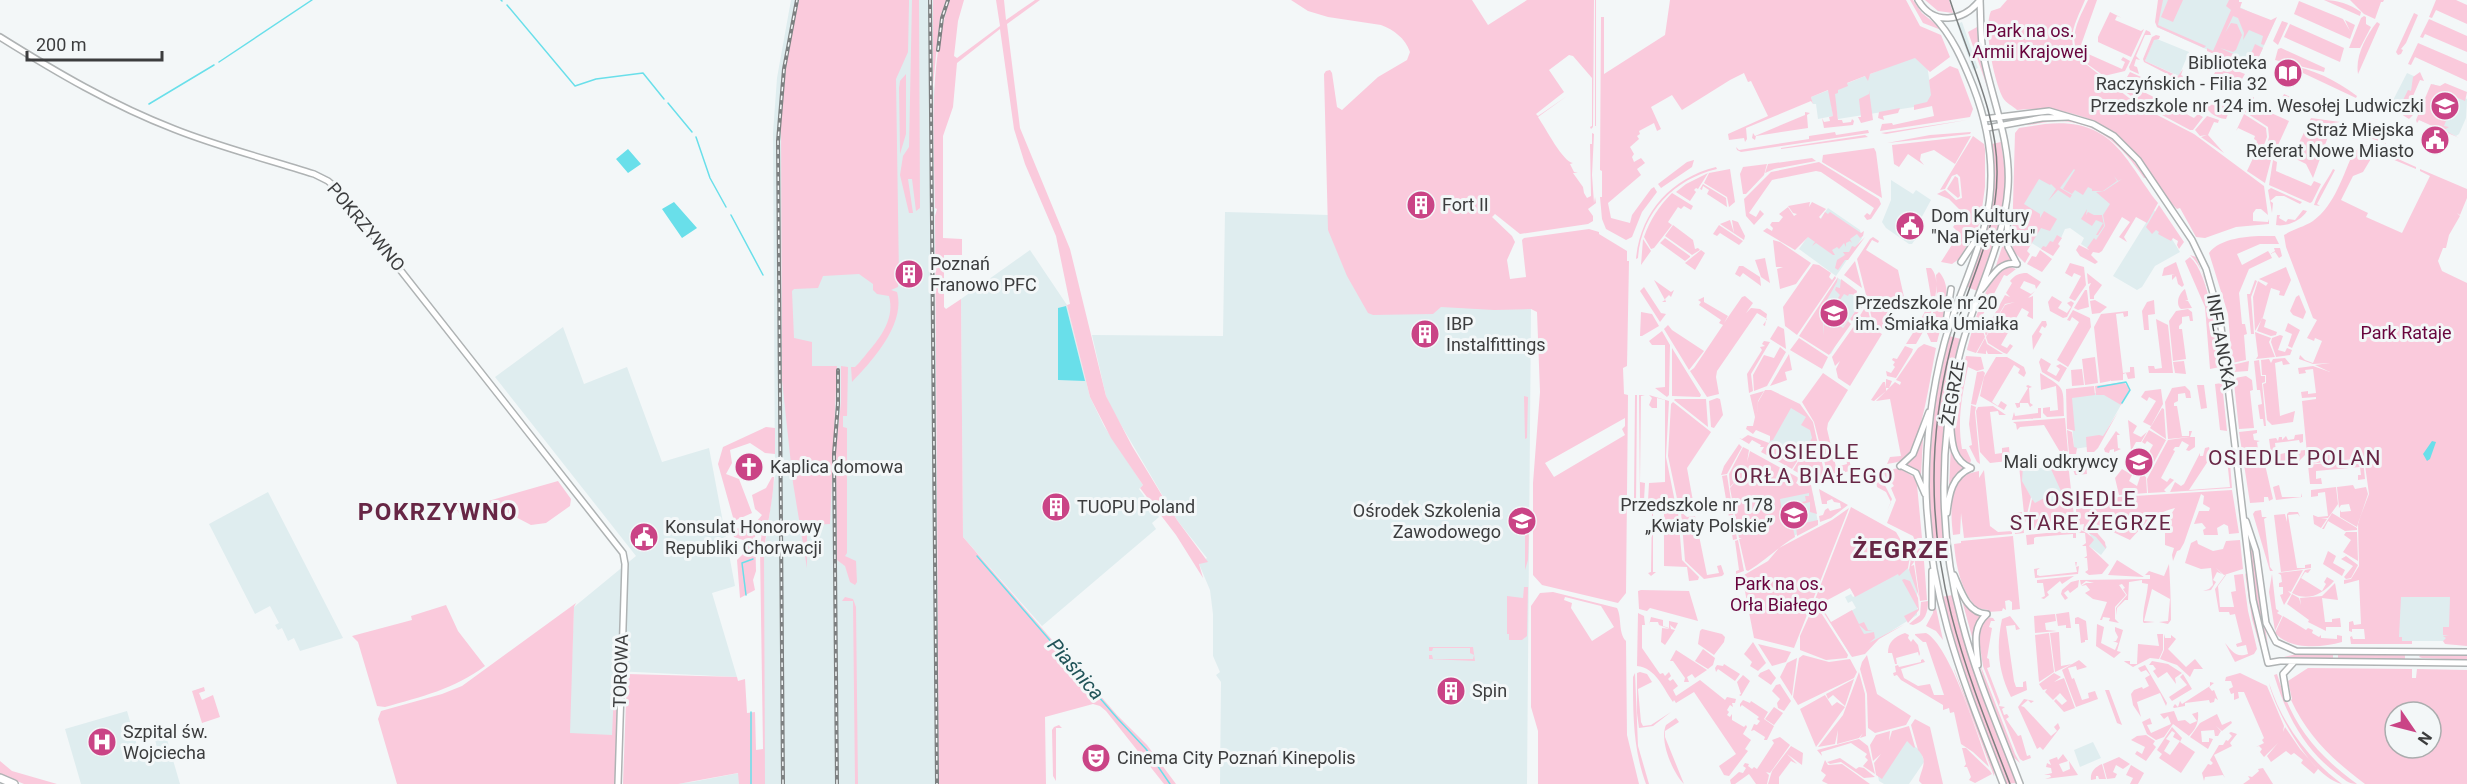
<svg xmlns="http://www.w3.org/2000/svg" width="2467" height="784" font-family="Roboto,sans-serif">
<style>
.built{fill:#dfedef}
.green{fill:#facadc;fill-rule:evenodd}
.water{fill:#69dfea}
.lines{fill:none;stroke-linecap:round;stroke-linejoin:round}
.stream{stroke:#69dfea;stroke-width:1.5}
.minor-casing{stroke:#afb3b4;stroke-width:8}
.major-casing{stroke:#afb3b4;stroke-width:10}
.minor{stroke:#fff;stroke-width:5}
.major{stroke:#fff;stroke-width:7}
.tram{stroke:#7d8081;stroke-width:1.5}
.rail-casing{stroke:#7d8081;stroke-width:4}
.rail{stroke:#f3f7f8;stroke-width:1.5;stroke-dasharray:4.5;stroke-linecap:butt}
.labels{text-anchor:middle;stroke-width:6;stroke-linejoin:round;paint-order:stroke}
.park-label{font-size:18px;fill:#68043d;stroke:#f3f7f8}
.poi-label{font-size:18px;fill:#3c3d3e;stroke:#f3f7f8;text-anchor:start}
.street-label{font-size:18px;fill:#3c3d3e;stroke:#f3f7f8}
.water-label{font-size:20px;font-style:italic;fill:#205358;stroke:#f3f7f8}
.quarter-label{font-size:21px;letter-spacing:1.5px;fill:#672645;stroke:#f3f7f8}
.district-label{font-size:24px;font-weight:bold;letter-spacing:1.5px;fill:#672645;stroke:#f3f7f8}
</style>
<rect width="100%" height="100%" fill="#f3f7f8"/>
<path class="built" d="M791,0h142v85l3,9 -2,12 5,678h-175v-231l11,-78 -2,-342 4,-55z
M2159,0h78l-2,5 39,18 -20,45 -4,1 -93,-42z
M1962,22l16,46 -5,2 -16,-46z
M2154,39h3l32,13 -10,24 -34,-15z
M1925,52l8,52 -95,15 -5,-30z
M2407,73l11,5 -16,35 -13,-5z
M2433,84l34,15 -1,19 -7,16 -3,2 -39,-17z
M1829,90l4,26 -15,3 -2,-15h-3l-2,-7z
M2067,133l73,58 -41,54 -12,3 -6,-4 3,-6 -14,-10 -5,1 -4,9 -4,-2 -8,13 -6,1 -13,-8 -15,-43z
M1891,180l22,14 3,-4 15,10 -14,26 5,4 -10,14h-3l-23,-16 -4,-6 9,-22z
M1828,208l32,22 2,8 -26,38 -37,-27z
M2154,210l26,42 -25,14 -13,21 -5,3 -24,-14z
M1225,212l103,3v15l112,76 91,3 -4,475h-307l1,-102 -5,-7 4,-3 -7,-16v-42l-3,-24 -11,-26 8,-6 -30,-38 -63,-107 -8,-17 -14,-61 131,1z
M1030,250l37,55 23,92 14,29 39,59 -4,4 20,28 -7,6 4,6 -114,97 -79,-89 -2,-238z
M1838,278l15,10 -3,6 13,6 -16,23 -16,31 -31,-18z
M563,327l21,57 43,-17 35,95 47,-14 26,138 -23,7 25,84 -122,-6 -3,113 -43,-51 5,-126 62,-51 -141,-179z
M2103,392l19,11 -19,34 -16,10 -13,2 -4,-53z
M1792,406l11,6 6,9 4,17 -13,23 -32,-17 19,-34z
M2029,466l1,3 33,-3v21l5,16 -33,1 -13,-22 -2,-15z
M1798,485l15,9 5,29 -41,22 -10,-54z
M268,492l75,146 -43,13 -6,-13 -6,3 -6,-13 -4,2 -3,-5 4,-2 -9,-17 -15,8 -46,-90z
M2093,528l14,19 -6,8 -12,-9 4,-6 -4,-7z
M1904,560l13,26v29l-66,41 -20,-33 25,-15 -4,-7 -4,2 -3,-6 6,-3 2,3 2,-1 -5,-8z
M2399,593l52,1 4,47h-57z
M127,711l12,41 18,-4 -2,-9 11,-3 14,48h-99l-16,-55z
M1899,735l22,16 3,11 -15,22h-25l-5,-3 -3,-15z
M2093,742l8,16 -21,9 -6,-17z
M739,773v11h-65l18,-2z"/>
<path class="green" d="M799,0h110v4l-1,48 -12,27 3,198 -1,10 -7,3 6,2c9,32 -25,69 -45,90l-1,-15h4l4,-4c16,-20 37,-40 30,-67l-12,-2 -4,-4v-6l-14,-10 -36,2 -5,12 -24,1 -2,2 2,47 18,4v24h25l-7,158 -23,1v43l-14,-85 -11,-103 -1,-264 6,-58z
M912,0h7l1,208 -4,3 -4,-32h-4l5,34h-4l-9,-38 3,-19 6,-9z
M933,0h13l-6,17 -7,68z
M950,0h14l-6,21 -4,35 3,2 43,-32 -4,-26h8l2,20 29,-20h5l-33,24 13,104 50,121 36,147 26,50 45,74 31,42 -9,2 4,14 -27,-43 -36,-47 3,-3 -32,-47 -21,-41 -23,-92 3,-1 -14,-68 -31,-72 -11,-35 -14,-100 -43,34 -4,44 -10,29v102l19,1v16h-18v52l2,2 15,-10 2,238 154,178 30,30 29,39h-12l-58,-73 -6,-5 -7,-2 -48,13 1,67h-107l-4,-568 2,-7 -2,-1c-1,-66 -7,-145 15,-208z
M1291,0h181l16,25 39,-25h67l-1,127 -2,2 -1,-2 2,-1v-48l-19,-22 -4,-1 -20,15 15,22 -28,22 2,2 29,-20 -29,21c8,12 25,45 35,46l-3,1 4,8 4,1h-5l10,14 1,6 3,5 4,-2 -1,-52h2v-11l2,1 -2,41 2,28 1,-6 1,6 -8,6 5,7v5l-5,3 -68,10 -25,-20 -3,3 20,19 3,6 -8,18 3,19 16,-2 -4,-37 2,-2 65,-9 10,3v2l28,17v10h2l-2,105 -4,2 1,26 4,1 -2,198 -8,10 -76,-18 -9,-10v-92l7,-91 -3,-80 -6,-3 -37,1 -53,-3 -8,7 -60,1 -5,-2 -21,-37 -19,-46 -4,-156 2,-3 4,-1 2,3 5,34 5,3 36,-33 29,-17 3,-8c-5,-14 -16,-22 -29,-27l-53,-8 -20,-6zM1625,418v8l-3,3 3,6 -71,42 -9,-14z
M1595,0h1v126h-1z
M1670,0h236l14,26 21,9 9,22 -20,15 -15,-14 -45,16 -2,7 -3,-5 -18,7 1,3 -10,4v3l-3,1 3,26h4l1,3 8,-1 1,-3 2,2 -1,4 -29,3 -2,-10 2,4 6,-1 -1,-4 4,-1 -5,-26 -17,7 2,7 -2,-3 -65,27 1,11 -2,3 -1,-4 -15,2 -1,-6 40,-18 -17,-35 -3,1 -4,-9 -14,7 -48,30 -10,-15 -21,12 10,22 -4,2 -3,-8 -15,8 1,3 -3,2 2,3 -9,8 4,7 -2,3 2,5 7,-4 4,5 -8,6 4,6 -33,28 3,15 19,5 2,-8 19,-26 3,-2 3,5 -15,20 -10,25 -6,3 -20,-11 -4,-10 -2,-22h2v-26l-2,-1 1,-153h3v57l61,-39z
M1910,0h3l9,13 22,18 -21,-8z
M1925,0h24l4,13 -15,-2z
M2007,0h78c-8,20 -20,37 -7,58l60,47 56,29 70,52 4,29 -7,-6h-5l-3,4v8l15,1 1,-3v5l-33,3 -31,11 -9,-1 -16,-29 -3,1c-16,-15 -26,-35 -39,-52 -28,-38 -75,-52 -121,-47 -4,-4 -11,-7 -14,-12 -9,-17 -20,-70 -12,-87l9,-3z
M2088,0h9l-16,45 5,2 -6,10c-13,-19 -1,-38 8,-57z
M2158,0h5l-5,25 48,21 -2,2 -47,-21 -2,-5z
M2168,0h15l-10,22 -12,-5z
M2229,0h10v2h3l-2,6 31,12 6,-3 -13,28 -3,-1 2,-8 -14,-6 -6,10 1,-7 -6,-15 -5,-2 -8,17 6,-10 6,1 5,11 -6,15 -3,2 -13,-4 20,9 -2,6 7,3 2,-3 8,2 -1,3 -5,1 -42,-18v-3l6,3 18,-41 -5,-4z
M2324,0c13,0 26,4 37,12l-1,4z
M2350,0h34l-1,2h-2l-6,17 -11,-5z
M2436,0h20l11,5v19l-31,-14 -4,8 -3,-1z
M2299,1l44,18 7,12 -5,-11 10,5 -5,14 -56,-25z
M2110,12l12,6 -5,-2 -2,4 26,11 3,-2 -13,28 -33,-15v-5z
M2414,13l4,2 -12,28 -5,6 2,1 -2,4 -3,1 -2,-3z
M2364,16l2,1v7l5,3 -11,21h-11l12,-30z
M2429,19l38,17v16l-42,-18 -2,4 -3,-1z
M2282,21l6,2 -10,22 -5,-4z
M2377,22l3,2 -22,50c-3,-18 8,-38 19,-52z
M2290,24l54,24 -4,14 -56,-25z
M1977,27l3,28 11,43 -23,-66z
M2146,30l4,2 1,3h-6l-9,21 4,4 -4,-1 -2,7 3,1 2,7 -9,-4 -1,-3z
M2156,35l4,1 -1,3 -5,1 -9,21 33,15 5,-7 -2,6 2,1 -4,9 -5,-2h5l1,-3 -7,-1 -2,-3 -27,-14 -1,-3 9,-22z
M2418,43l49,21v17l-52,-24 -4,8 -3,-1z
M2255,44l8,4 -7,15 -4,-2 1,-3 -2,2 -4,-2h2z
M2281,48l44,20 -1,4 -49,-12 3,-11z
M2086,53l36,16 3,-7 -4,-2 2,-3 7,4 -5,10 -21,5 -21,-15z
M2220,64l25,10 -6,10 -4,-1 -2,6 -22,-10z
M2284,64c29,5 50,15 73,32l-1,2z
M1950,66l8,3 15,40 -3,8 -90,14 2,-7 10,-1 1,2 41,-9 -2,-10 -18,4v-5l13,-3 4,-7 -2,-15z
M2130,72l20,9 -2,5 -3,-1 -3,6 52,27 4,-4 5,3 -10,13h-3l-43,-23 -29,-20v-2l8,-8 5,11 -4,-11z
M2420,72l4,9 -4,-1 -14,32 7,3 -4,4 -8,-5 4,-8 -4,-2 7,-14 3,1 2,-14z
M906,74v60l-6,20 -1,-66 1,-7z
M2445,83l22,9 -2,9 -12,-5 -9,13 2,1 -3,6 4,2 -3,8 5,1 -5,3 15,8 -40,-18 -2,3 -1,-3 15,-36 9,2z
M1869,90l4,30 -12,3 -3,-6h3l-2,-18 10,-5z
M2284,94l25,11 2,-2 1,3 -3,7 -20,-7 1,-4 -8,-4z
M2254,97l-1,8 36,16 -16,35 7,3 2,-4 2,1 -2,4 -18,-5 5,-18 -1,-10 -23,-15 5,-13z
M2214,100l17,7 -5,12c-11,-1 -19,-7 -23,-18l9,4z
M1900,108l-2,5 -15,3 1,4 -6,-2 1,-6z
M1805,112l5,1 -3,2 1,13 -52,8 -1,4 -3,-2 1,-5 2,3 50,-21z
M2244,114l22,14 1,9 -6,16 -8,-2 4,-10 -3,-2 1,-3 -17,-8 -2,3z
M2207,116l12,4 -1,3 -4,-1 -6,13 16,18 -23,-16 6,-2 -7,1 -5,-6z
M2311,118l29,4 -7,1 -20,55 -7,-14 -12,-6 2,-9z
M2059,119c41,3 65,27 88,59h-3c-21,-31 -46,-57 -87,-57 -12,0 -26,6 -37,3z
M1967,120l-81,14 -5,-1z
M2369,122l20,9 -3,8 -3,-1 -2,4 7,2 -18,-6 -2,-12z
M2045,124c69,-7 80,37 113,79l-11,20 -11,-6 -12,20 3,5 -8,-5 11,-15 -8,-5 -20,34 -3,2 -6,-1 -2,3 7,7 -3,2 -15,-8 -4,-6 3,-5 10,5 -2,-2 7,-10 2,2 9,-14 -2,-11 7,-11 -14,-12 8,-1 18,-12 -4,2 -4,-5 3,5 -14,10h-11v-2l-4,-2 -5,8 -8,-5 -3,4 -9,-5 12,-19 -1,-1 -14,19 12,7 -2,3 -12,-8 -10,11 8,-12 -5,-5 -1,1 -11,-6 -15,25 16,10v4l4,-7 13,8 -7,12 -9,-3 -14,23 3,3 -5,9 -12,-12 -1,-11 3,-107 4,-5z
M1868,130l1,3 -128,19 -4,-2 -1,-3 3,3 70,-11v-3l26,-4 1,3z
M1971,132l-1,2 -83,9 43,-8z
M1865,135l3,2 -87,12v-1z
M1971,136l-16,28 -21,-14 -13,4 -1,6 4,5 -16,-11 -9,13 -5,-3 -2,-19z
M1973,136l11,8 1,5v38l-5,36 -21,36 -7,5 -11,-2 14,-22 -5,-8 6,-2 -3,-3 3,-4 -1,-2 7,-9 -13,-13 -12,-5 8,-4 11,10 6,-2 -2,-21 -3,-3 -5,2 -7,13 -5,1z
M2001,142c2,15 5,31 5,46 -1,36 -17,70 -29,103l-12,-5c21,-53 31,-85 27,-142z
M2367,145l49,22v2l-41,-17 -12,20 -10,4 -12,24 27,13 -2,4 36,16 28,-57 -10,-5v-2l47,20v9l-7,17 -3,-2 3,3 -11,19 -3,13h-3l-5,13 4,10 25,12v363l-22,-2 -2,-3 3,-3 -3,-2h6l-6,-1v-8h6l1,-30h-49l-2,40h3v4h10v3h-61l-1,-7 2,-1 1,3h12l-1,-10h-12v3l-3,-1v-9l4,-1 1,4 7,-1 -2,-44 -15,4v-4l7,-1 8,-13 -1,-43 11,-29 -5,-36 -56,6 -6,-63 14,-2v-2l-14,1 -1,-6 7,-1v3l8,-1 -3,-24 -8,1 1,3 -7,1 -1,-6 15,-2 17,6 -15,-7 15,-2 -17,1 -14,-5 1,-4 5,5 8,3 9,-22 -7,-3 -1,3 -7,-3 10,-18 -4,-2 -27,-71 -2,-12c9,-6 20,-8 29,-14 22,-16 30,-46 41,-70z
M1874,148l2,4 6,46 -60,-36 1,-7z
M2255,154l16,6 -6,23 -18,-12z
M1812,158l4,3 -42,8 -9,4 3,-9z
M1694,160l-2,7 -31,21 -3,-4 29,-22z
M2273,160l4,2 -1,9 35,15 3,-5 7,3 -9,18 -2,1 -41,-18z
M1819,162l60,37 2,5 -10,15 -4,1 -3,-4 3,-3 3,2 4,-7 -53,-36 -5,-1 -44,9 -23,33 7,4 4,-7 4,4 -10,11 -8,-9 -2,-17 27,-27z
M1767,164l-3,11 -18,19h-3l-3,-20 3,-7z
M1716,167l1,2c-43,10 -76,44 -79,89l-2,1c4,-46 35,-81 80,-92z
M1730,169l5,33 -6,5 -2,-10 -23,-14 5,-10z
M2333,169l2,1 -18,34 3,2 -6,-1c4,-14 13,-24 19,-36z
M1708,173l-10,16 -2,-1 -2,2 2,2 -6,9 -14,-9 10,-8z
M1955,176l3,2 2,18 -2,2 -11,-9z
M1703,184l23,14 1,9 -20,-13 2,-4 -6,-4 -1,4 -2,-1z
M2271,188l31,14 -2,2 -16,-8h-8l-6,5 3,2 -1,10 -4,-23z
M1672,193l21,13 -2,4 -7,-4 -3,3 -3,-2 -10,15 4,3 -18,23 -3,1 -7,-12c6,-17 15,-31 28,-44z
M1810,202l-1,5 3,-5 14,7 -7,8 2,2 4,-7 3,2 2,-2 31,21 3,-2 -1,5 -3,2 -3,-4 -7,5 2,4 -2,-2 -4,2v4l-2,-4 -5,6 -2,-2 -5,3 3,5h-2l-17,-12 -4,3 3,-4 -7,-5 -13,13 -32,-19 4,-3 5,3 1,-3 -3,-3 2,-3h7l4,-5 -4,-3 9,-7 6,9 3,-2 -4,-1 -5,-7z
M2159,205l25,37 -5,7 -2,-4 1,-4 -5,-3 -2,3 -13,-7 1,-2 -3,-2 -4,4 -6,-7z
M2087,209l-1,6 2,-3 6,3h8l2,11 -6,9h-2l7,-12 -7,-3 -4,6 -11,-7z
M2303,210l4,1c-6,10 -21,16 -31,14l1,-10h3l-1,3 7,4 2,-3 7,1z
M1730,220l4,13 -2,-13 6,2 7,14 -1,4 -24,-16z
M1673,225l20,15 2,9 3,-1 2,2 -8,5 -27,-19z
M1719,225l24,16 -4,4 -19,-12 -3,3 -4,-2z
M2057,235l5,3 -4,6 2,2 -7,10 -12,-7 2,-3 3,1 4,-6 3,1z
M2265,236h10l4,8h-19l-23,10 5,11 26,-14 2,3 5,-3 -1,-3h6l2,8 -3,2 -4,-6 -5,2 2,4 -23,11 -10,24 3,31h3l2,10 -3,1 2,25 -14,3 -4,-49 -19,-61c11,-15 39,-17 56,-17z
M1865,237l-17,23h-3l-7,10 -3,-2 2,-8 8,-5 -2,-3h6l3,-6 3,1z
M1873,237l6,4 -1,2 -6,-3 -6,10 32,20 6,27 -20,33 -11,-7 -16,-64 13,-20z
M1665,238l25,18v1l-5,4 -25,-18z
M1643,239l8,12 -10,14z
M1773,240l7,2 31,21 -15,21 -16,5 -3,-20 6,-2h-7z
M2005,246l7,15 -10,2 -7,6 7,-22z
M1701,250l4,3 -10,17 -10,-7z
M2040,250l12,9 -10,13 -15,-8 5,-8 4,1z
M2190,255l6,2 18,48 10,59h-2c-4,-28 -10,-90 -32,-109z
M2190,257c20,17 27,84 30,110l-10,2 -5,-62 -20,-46z
M1765,258l5,25 -9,-6 -6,-17z
M1855,261l7,27 -18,-13z
M2176,262l8,23 -2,2 -4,-3 -2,-8 -4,4v-6h3l-13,2 2,-8z
M2070,263l14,4 2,18 -11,16 -6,-3 12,-22 -7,-3 -2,4 -7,-4z
M1813,264l6,1 12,8 -2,4 3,3 3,-4 1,2 -39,57 -12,-9 -2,-19z
M1739,266h4l17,11 1,9 -18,-13 -3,4 -5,-3z
M2010,267l6,2 -9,7 -3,-1 -24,45 -2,7 4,1 3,9 -9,16 -9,-3c6,-21 18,-78 43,-83z
M2286,267l5,13 -7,16 -5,-1 1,-4 -9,-3 -8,29 -8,14 -2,-34 5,-16 8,5 2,-3 -9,-4z
M1921,268h10c12,13 1,44 -5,59l-4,-10 9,-17 -3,-1 3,-2 -5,-29z
M1939,272c16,17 3,50 -2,70h-6l-5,-11 11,-29 -1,-27z
M2027,273l14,9 -5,7 -1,-4 -11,-4 -4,7 11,6 4,-3 -7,7 5,-2v23l-6,-3 2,-4 -7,-4 -21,37 6,3 3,-4 3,2 -6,8 -3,-1 -16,-10 -2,-6 19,-32 10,-3 -10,2 -19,32 -3,-9 5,-1 17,-31 5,2 -4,-4 6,-10 -2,-2c5,-6 9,-8 17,-8z
M2087,273l15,12 -8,11v3h-4l-1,-12 2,-4 -3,1z
M1838,277l-1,5 -13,23 6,-4 2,1 -2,4 6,4 -2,2 -5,-3 -4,5 -1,-6 -1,27 2,-18 3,-4 11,8 5,-2 3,2 -4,5 -12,-7 12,9 5,-7 3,3 -22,31 -30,-19z
M1841,279l16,12 -1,4 -7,-1 -1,2 -4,-2 -4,6 -2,-2 2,-3 -5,-5 1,-3 4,1z
M1654,280l17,12 3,-2 -3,7 -2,-2 -4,4 1,3h-4l3,-2z
M2255,280l2,1 -6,16 3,37h-3l-4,-40h3z
M1644,287l17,26 5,1 -6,8 -20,-31z
M2185,289l3,11 -3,1h3l4,7 -11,1c-6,-5 -2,-16 4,-20z
M2085,290h2l2,17 -11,3 -4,-2z
M1861,293l3,3 1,7 -13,18 -2,-2 8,-12 -1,-8z
M2299,295l7,17 -3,7 -10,-4 -3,-4 6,-14z
M1745,296l8,7 -7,10 5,-5 9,1 7,5 -2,12 -2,-1 4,-6 -10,-6 -40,58 -1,6 3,17 -12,3 -17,-26 4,-3 29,-43 -4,-2 2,-3 -22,-15 2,-3 -3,-2 6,-3v5l24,14 -4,7 18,-26z
M2052,296l10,6 -4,6 9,5 4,-6 -4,-4 4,-2 3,2 -7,14 -4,1 -13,-7 -2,-9z
M2095,300l12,7 -7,6 -8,1 -2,-13z
M2154,300l1,14 -7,1 1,15h-5l-2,-19 5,-9z
M1864,309l4,1 3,12 -2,2 -13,-2z
M2188,309l4,3 1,9h-3l-1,-5 -7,1v6l-3,3v3h3l4,30 -13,2 -4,-40 7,-10z
M2073,310l17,8 1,9 -23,40 -11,-7 22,-38 -7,-5 -2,4 -3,-1z
M2128,311v5l-4,1 -1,-4 -7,1 7,59 7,-1v-5h4l1,11 -7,1 -2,-6 -3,1v6l-12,1 -1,-1v1l-10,2 -6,-56 7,-13z
M1641,312l11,2 7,12 -17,10h-2z
M2262,318l4,2 -2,7 13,5 -1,3 -5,1 -14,-5z
M2156,319l12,6 5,48h-24l-1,-7h6l1,3 7,-1z
M1921,320l3,10 -8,14h-10z
M2042,321h4l1,4 -2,3 -3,-2 -3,6 3,2 -9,16 -1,-14z
M2288,323l12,7 -8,18 -4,-2 4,-12 -7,-3z
M1668,325l4,5 32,21 -15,19 -25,-41z
M1778,326l6,3 2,20 -16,-10z
M1854,326l16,1 12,7 -32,52 -12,-8 -2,-9 4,-8 -5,5 -3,-9z
M1662,331l8,14 -1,50 -2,2 -12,-9 10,-1v-42h-13l-3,-4z
M2255,332l16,6 -2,4 6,15 -19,2 2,-3z
M2280,335l3,1 -5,14 7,2 2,-4 5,2 -2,5 -14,2 -5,-15 1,-4z
M1949,336l12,3c-19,71 -22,141 -15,214l-13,2c-7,-75 -3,-146 16,-219z
M1799,338l29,19 -6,12 -32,-19z
M1985,338l2,6 16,10h-15l-2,-4v4l-9,-1z
M1764,341l6,1 -19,32 2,17 -4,2 -2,-19 15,-24 -2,-3 5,-1 -3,-2z
M1924,344l12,4c-5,24 -14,95 -31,110 -5,4 -12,5 -18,6l3,-7 11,-1 -11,-57 -14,2 19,-19 5,3 1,-3 -5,-2 22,-32z
M1905,346l8,3 -1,3 -16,26 -9,-2 -1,-5 5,2 4,-6 -2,-2 2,-3 -3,-2 1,-2 4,1z
M1780,347l6,5 -19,34 -13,5 -1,-16 11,-20 10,3z
M1672,348l29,47 -1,2 -28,-1z
M1789,354l3,16 -7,2 2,8 -17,6z
M1966,356l15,1 3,12 -7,2 -9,-4c-6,28 -11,53 -6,82h4l5,11 -1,4c-29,-15 -10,-83 -4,-108z
M1996,357h11l17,10 2,6 -2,4 -6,-4 2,-4 -6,-4 -22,37 6,4 3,-5 6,4 -3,5 -24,-14 4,-19z
M2095,357l3,26 -13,2 -3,-26z
M2041,358l10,6 -4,7 9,5 4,-7 -4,-3 4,-2 7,4 -8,14 -17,-10 -3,-10z
M2285,358l5,6 -7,1 -1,-4 -7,2 5,53 15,-5 -2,11 -21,3 -5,-5 -4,-36 3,-1v-8h-4l-1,-15 8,-1 2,4 2,-4z
M2259,360l2,16h4v6l-3,1 4,43h-2l-1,-7h-3l-2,-14 4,-1 -2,-14h-3l-3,-29z
M2184,361l2,13 -11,-1 -2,-11z
M2249,361l-1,10 -14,1 -2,-7z
M841,366l7,1 -1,49h-4v11l4,1v125l-2,3 11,5 1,21 -2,3 -5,-3 -5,-16 -8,-6 -1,-111 5,-47z
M2082,369l2,16 -12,1 -1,-16z
M1983,371l2,2 -9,32 -5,-1 6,-32z
M1823,373l25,17 -20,33 -1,6 9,38 11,-3 -1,-7 3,1 2,10 -1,3 -22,5 -14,-54 -12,-20z
M2040,373c26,16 23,13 24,43l-17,1 -4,-4v-5l7,-1v4l8,-1 -2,-24 -15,4z
M2246,376l6,4 1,10 -3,1 4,37 -15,1 -5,-46 1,-5z
M1886,379l6,2 -3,7h-3v3l-12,10 -3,-1 12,-18h2l1,6z
M2124,382l6,7 -9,16 -17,-10h-8l-1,-9z
M2222,383l5,48 -7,-1 -5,-46z
M2028,385l4,2 -3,1 1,15 3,2 -3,2 -2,-4h-8v4l-3,1 -2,-5h4l9,-15 -2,-2z
M2197,385h7l3,23 -6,1z
M2094,386l1,9 -23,3 3,33 -8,-2 -1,-40z
M2185,386l5,5 1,7h-5l-1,-5 -7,1v7l-4,2v3h3l5,30h7v-5h3l-2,6h5v10l-6,4 -3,-1 3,-5 -7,-4 -3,6h-4l-2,3 2,1 -14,27 6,4 3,-4 4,2 -10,10 2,2 -18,1 -1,-14 21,-39 21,-3 -21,2 -3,-37 7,-14z
M2161,389l2,15 -12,22 -8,-4 13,-21 -7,-4 -2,4 -6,-4 4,-6z
M1765,390h6l29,14 13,18 12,54 -14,4 -18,-10 19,-32 -2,-8 -9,-5 5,-8 -15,-9 -18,32 -3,1v-5l-14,-6 -3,4 -7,-5 1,-3h6l2,-9 -5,-22 14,-4 -6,10 -2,22 2,-21z
M1635,395h2l-1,109 -2,-5z
M1639,395h6l-4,1 -1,86 5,1 -1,17 -4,3z
M1649,395l20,6 -3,56 10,50 -12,-5 -16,-1 1,-18 16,-1v-82l-8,-2v10h-5l-3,-3 3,-7z
M1524,396l4,1 -1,41 -2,1z
M1717,398l3,1 3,16 -9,13 -3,-1 -2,-26z
M1706,399l2,28 -34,-27 1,-1z
M1673,402l38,30 -24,36 8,44 -8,1 -8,-5 -11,-52 3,-52z
M1971,405l5,2 -1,5 5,52 -3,-2 -8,-16 3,-1 -3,-21z
M1993,406l13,9h-7l-1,-4 -8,1 5,42 7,-1v-5l7,-1 1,11 -2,3 -18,2 -10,-11 -4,-41 2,-4z
M2038,408h3v10l-29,2 2,-8 1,4 23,-3z
M2162,408l2,1 2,30 -16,-11z
M2118,412l-20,36 -4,4h-7l-1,-15 13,-2 4,1z
M2065,418l3,34 -1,2 -8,1 5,-2v-3l-4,2 -16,-27 -24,2 -3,3 -1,-6 -3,-2z
M2128,420l9,6 -4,7 8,4 6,-5 -6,10h-5l-5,9z
M766,427l9,1v26l-10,-1 -15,-10 -20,7 2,13 -6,11 13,5 13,34 -18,8 -16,-57 5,-17z
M2067,430l5,2 2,15 3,1 -1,6h-7z
M2149,430l17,10 -19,35 -8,-5 14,-25 -6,-4 -2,3 -3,-2z
M2257,430v3l-4,1 1,6 6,1 -3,1 2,14h4l10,43 -4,2 -1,-4h-4v5l-14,1 -11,-71z
M2116,431l4,4h-3l1,13 3,1 -7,3v-3l-4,1 -1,3 -4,-1 -1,-3z
M2303,434v8l-3,1 -1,-3 -24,3 1,9 -5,1 -2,-14 7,-1 2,3 1,-4h3v3l4,-4 2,4 6,-1 1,-4z
M1748,435l21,8 29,17 -6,9 -31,-17 3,-5h-4l1,-2 -9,-5 -3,4 -10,-6 3,1z
M1922,438l1,1 -2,37 -14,-12 9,-11z
M1951,443l4,17 9,8 -9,9 -6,11z
M1739,444l3,3 -15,27 -6,1 3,-9z
M1743,447l6,3 -2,12 3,-11 49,27 -3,5 5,3 3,-5v3l3,2 -1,-4 5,3 6,29 -7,-2v-10l-8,2v-2l4,-1 -1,-5h4v-3l-29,6 4,26 9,3 2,9c-17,10 -30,24 -47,34l-2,-1 -7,-31 3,-1h-3l-9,-50 8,-10 -8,9 -1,-13z
M2209,447l1,4 8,-1 -6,1v4l-23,35 41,-3 -4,-37h-6h9l3,38 -62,4 5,-10 6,4 3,-2 16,-31v3h3l2,-8z
M2305,450v5l-10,10 -6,-1 -2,-12z
M2285,453l2,11 -7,3 -8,-11z
M2363,459l2,20 -7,1v-5h3l-1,-8 -44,4v8l5,-1 1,6h-12l-2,-19z
M2068,463l7,62 -14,1 7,-15 -9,15 -27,3 -1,-2 -5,3 6,-31 3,4 11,-6 6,6 14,-1 -16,-35z
M2086,463l1,11 -12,1 -4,-11z
M2023,465l-1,16 9,16 -6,26 -6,-57z
M1899,468l15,9 3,8 5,53 -7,1v2l-2,-5 -26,-13 9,-23 -5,-12 3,-2 -2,-3 -3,2 -6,-14z
M2122,469l10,6 -3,6 8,5 4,-12 5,3 1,16 -28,2 -4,-17z
M1984,470l6,56 8,6 14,-1v3l-48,4 -3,-25 -1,23v-2l-7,1c-2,-18 -5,-48 12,-60 4,-2 10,-3 14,-4v7z
M1879,474l13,25 -5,12 4,-9 -5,-10 -9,-5 -1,-8 -11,4 -1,-6z
M1727,475l10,64 -4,1 -11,-64z
M772,477h2c-1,26 -8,51 -10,76l1,231h-26l-1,-11 -60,11h-55l4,-110 110,3 1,4 7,-2 2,34 8,-1 1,38 7,-1 -3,-200 2,-19 -5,-9 5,-6 -7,-6 -3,-14 14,-7z
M558,481l13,18 -1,7 -24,17 -15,2 -27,-14 -41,9 -6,-10z
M2279,485l3,12h19l1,-4v4l-26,3 -3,-13z
M2353,485l2,4 11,-2 2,7 -11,33 -17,-10v-7l1,2 10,-1 -2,-7 -8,1 -2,3 -2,-21z
M2336,487l2,17 -10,14 -7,1h6l-6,9 -7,-4 -1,-9 5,2 10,-1 -3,-24 -7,1v3l-7,1v-7z
M1819,489l29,16 -17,13 -11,4 -1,-6 4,-1 2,-5 3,-2 2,3 11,-3 -1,-5 -6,-1 -2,-3 -5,2v3h-5z
M2232,490l7,43 -10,1 -1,-8 -4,-2 -7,4 1,7h-14l-1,-5 3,-2 -4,-5 -8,1 5,-13h10l1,-3 -7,-4 1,-8 -3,-2 -17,49 -4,7 -3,1 -4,10 -1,-6 2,-7 -9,-3v-21l10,-16c-21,5 -31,17 -45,32l-34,-16 -3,4 12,14 1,7 -10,-12 -13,-7 1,-6 -7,1 -1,-16 37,-8 5,-4z
M1664,504l14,8 4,48 17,17 -1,3 -9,1 -2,-14 -23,-1z
M1851,507l45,25 14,24 -2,12 -9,8 -1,-2 -43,23 -5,-9 -30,16 11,18 21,-12 7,14 5,-2 4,8h5l-7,1 -7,-6 5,9 10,-2 1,6 -6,5 36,-19 -26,15 -14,15 -13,3 -32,-50 -6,-5z
M1653,508l3,4h-3v60h3l-5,4 -3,-3 3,-1 1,-60 -4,-1z
M1849,508l-55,140 -40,-10 -11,-57 1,-6 24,-14 11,-13 53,-28z
M2261,510l1,7h5l-3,2 6,48 3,4h-3l-17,-57 2,-3z
M1681,512l6,5 8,-1 12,59 12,-2 -2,-7 4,-1 3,9 -2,2 -18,3 -19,-18z
M2022,512l2,21 -9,1 -2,-21z
M2289,512h9l2,5 -2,-3 -10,1 9,53h8v-3l6,-1v4l-30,4 -7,-57 11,-1 2,8v-8z
M2332,513l25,15v2l-12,1 -17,-10 -4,8h-2z
M1818,520v5l-21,11 -1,-11z
M739,528h9l7,4 1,39 -3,9 2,10 -15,8 -3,-38 8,-8 -2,-12 -9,-3 -2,-6z
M2076,530v8h-3v-4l-37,3 -2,1v6l-7,1 -1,-10z
M2077,530c6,-1 14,5 17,10l-5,6 20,19 -7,9 -13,1 -4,-3 3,-2 -1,-12h-3l3,-2 -1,-10h-4l4,-3 -1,-10h-8z
M1525,531h4l-1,29 -3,10z
M2346,532h11l1,29 -15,-9 8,-12 -7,-5z
M2013,536l7,73 -8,1v-8l-3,-2 -4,1 1,9 -3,-2 -1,3 -14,1v-2l-11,-2c-16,-17 -21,-42 -23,-64l7,-1v-2z
M2249,537l5,17 14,92 -13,-52z
M1738,540l6,31 -8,3v-3l3,-1 -4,-29z
M2197,540l1,4 15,7 10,-2 3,-8 14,-1 3,29 -19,6 -8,-7 6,6 -5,-2 -4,8 3,2 -5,8 -8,1 6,-2 4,-4 -2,-17 -10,1 -16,-6 6,-20z
M1916,546v3l7,-1 4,52 -7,1 -7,-52z
M2328,551l8,5 -3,7 12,7 -3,6 -19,-12z
M1912,553l2,9 -3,4 3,-1 5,32 -10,-27z
M2346,556l12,9 -7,13 -5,1 -2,-2 9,-11 -12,-7z
M2117,560l27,17 -36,-2z
M2075,562h2l-1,5 3,-1 -1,8 -43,4 -1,-9 6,-1 -3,2v5l3,1 37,-4z
M2169,564c1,15 2,37 2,56l-3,4 -9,-2 9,-1 2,-22 -18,-10 -8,32 11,1 -11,1 -1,-1c0,-16 4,-24 5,-38l-6,-1v-3l-13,2 -1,18h-3l-8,8 -1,7v-7l11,-13 -4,-6 2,-1 -3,-4 -3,1 7,10 -11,12v12l4,4 -10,-2 1,-3 -7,-1 -1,3h-2l7,-18 -14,-3 -8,-6 5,-3 -4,-5 -5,1 5,-3h8l-8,-2 -5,4 -1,-5 70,-1v-4h-5l4,-4 15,5z
M2311,569l-3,4 -3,-1 -4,6 21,13 4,-7 -2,-2 3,-5 7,4c-11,13 -26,21 -42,12l13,-23z
M2303,570l-12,22 -3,-1 3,3 -7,11 -4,-10 3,-1v-7h-4v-4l3,-1 -1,-7 -3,-2z
M2245,573l3,4 12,70 -8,-28z
M2226,574v1l-8,11 2,21h14l-3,-15 5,-1 -2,-16 9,-1 5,37 9,38 -3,5 -19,8 -10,-19c8,9 11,15 23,11l-2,-9 -9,2 -1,-3 6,-2 -7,-28 -5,1 -1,-3h-10l-4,-23z
M2272,574l4,35 3,2 -2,2 5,3 -7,15 -6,-39z
M2074,576l-12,8 -2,-3 -13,11 2,3 -5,4 -3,-1 4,-2 -2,-13h-6v-3z
M1904,579l6,2 8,17 1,12 -11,13 -4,-7 14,-7 -16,-29z
M2079,580l-1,7 -8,6 -2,-3 -4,3 4,5 -3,2 -4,-6 1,-4 9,-8z
M2335,583l3,17 -16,-2 3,24h7v-3l8,-1 1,9h-15v4l-18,-9 1,-2 -22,-16 5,-10 7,4 2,7 -1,-7 22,-2z
M1524,587h4l-1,49 -5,4h-13v-6h-2v-38l16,2z
M1641,590l48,1 9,30 -48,-13 -3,3 -8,-2 -1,-18z
M1553,592l64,16c5,9 1,25 9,33l1,94 12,49h-101v-53l-7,-24v-101l9,-13zM1565,597l36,9 13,21 -22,14 -21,-33 1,-5 -8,-3z
M1960,593l8,15 12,8 -6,14v14z
M1953,595l17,63 47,125 -12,1 -46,-121 -18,-66z
M845,597l8,2 3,8 2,177h-3l-2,-183h-11z
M1934,599l9,41 -7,-9 -10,-5 7,-13z
M1928,601c0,12 -3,21 -15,24l-4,-1 11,-9 1,-13z
M576,603l-2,4 -4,126 42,2 2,-44 3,1 -1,92h-219l-19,-65 3,-8 61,-17 20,-8z
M446,605l12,26 27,35c-31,23 -64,31 -100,41l-8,-1 -19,-64 -6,-6 60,-16 -1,-4z
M1814,605l4,3 30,47 -1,3 -21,2 -26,-10v-14z
M2069,612l2,16h-5v-3l-8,1 -2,-12z
M1638,613l6,3 1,9h-3v23l18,26 3,-1 2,3 4,-4 2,4 -3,3 2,2 3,-2 5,7 -5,4 3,6 24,-16 25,20 2,-3 9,2 -1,4h-3l1,4 -3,-2 -3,5 2,2 -2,3 3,2 2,-3v6l12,7 2,-2 1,2 -4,7 8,6 -6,9 3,2 -19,25 -5,-1 -5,-9 17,-12 -42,-62 -18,11 -2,-3 -1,2c-10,-14 -17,-34 -36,-36z
M2055,614l1,7 -11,2 1,7 11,1 -22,2 -1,-17z
M2010,616l10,13 -4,1 -1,-5 -9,1 8,55 2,6h7v-5l3,-1 1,9 -16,7c-13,-26 -15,-50 -9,-78z
M2283,616l23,14 2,-2 5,2 -1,3 7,4 2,-2v3l16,1v-4l5,1v6c-21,6 -52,8 -67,-9z
M1651,617l12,3v6l6,2v-7l9,2 -3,6 -5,-4 1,4 4,1 -10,15 -4,-3 1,-14 8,1 -11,-4 -1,-3h-8l-1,3z
M1986,617l7,1 2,3h-4l-2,6 3,1 -5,30 2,1 1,8 -3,1 13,34 -1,4 6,1 -3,2 2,6 3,-1 2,3 -3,2 12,17 3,-1 6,21 3,-1 1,3 -8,3 -3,-2 -3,-6 -34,-87 -5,-32 3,-11z
M2078,617l8,4 2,19h-3v2l-4,1 -2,-19h-4v-6z
M2097,624l7,3 -3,16 14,7 3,-7 -5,-2h3l2,-4 -3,-6v-4l8,3 -6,21 4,1 -7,6 -18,-12z
M1702,629l20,5 3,3 -1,5 -10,13 -16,-11 2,-13z
M2059,632l2,34 11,-2 -17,8 -5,-39z
M1905,633l4,2 -1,3 3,4 2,-3 5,6 2,9 -1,2 -1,-4 -22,6 1,6h-2l-3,-11h-4c0,-11 6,-16 17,-20z
M1926,633c24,12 53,106 63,134l-16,-15 -12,-8 -7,-32 -4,1 -1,-5 -6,2v-5l-42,-25 -4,-5 -3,1 -1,-3 3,-1 -1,-6 3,-1 1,2 22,-5v-2l2,-1 2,3 -24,7 3,9 14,8 12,-2 4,11h10l-18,-53h-3l-8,-7v-1z
M2049,633l5,39 -15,10 -4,-47z
M2157,634h6v16l-4,9 -9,-1 -17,9 -8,-5 -1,-1h6v3h7l1,-20 21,2z
M2164,634l1,4h6v-3l5,4 -8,10 18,18 9,-8 8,10h-9l-4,8 -13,-12 -17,-6 4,-9z
M1753,642l13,21 -8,8 -8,-5 2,-4 -8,-8z
M1758,644l33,8 -5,10 -14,4z
M1429,647h44l2,14 -46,-2v-4h3l1,4h40l1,-4 -4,-2v-5h-37l-1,3h-3z
M1703,649l12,9 -2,7 -5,4 -13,-8z
M1676,650l31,20 -12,8 -3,-4 -5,3 2,5h-5l1,-4 -12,-17h-3z
M2297,654h36v5l-53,-1z
M2338,654h67v6l-67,-1z
M2421,654l46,1v5l-45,-2 -3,-1z
M1803,655l26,7 21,-3 7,13 -3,6 -56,27 -5,-8 6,-39z
M1867,655l10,39 34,22 -5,9 -31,8 -7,-5 -1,-34 -7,-25 2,-7z
M1797,658l-5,38 -12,-19 7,-14z
M2079,660l8,7 -10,3 -1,-4 -8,2 4,11 2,-1 8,22 7,-2 -1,-5 7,-2 3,8 -22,8 -14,-37z
M2152,661l16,3 14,9 -7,5 1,6 -9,-12 -9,6 -5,-7 3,-2 -3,-4h-4z
M1724,664l16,10 -5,7 -17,-12 -2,3 -1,-4 2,-3 6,1z
M1980,664l35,90 5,9 -7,-6 -29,-76z
M2145,665l22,38 -1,3 -6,-13 -23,9 4,15 -8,-12 -2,-11 3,-4 8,-3 1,2 6,-3 -4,-8 5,-3 -4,-5 -5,2 -3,-4z
M2308,668l104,1v9h4l1,-9 50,1v114h-102c-32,-24 -57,-47 -74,-84l1,-1 -4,-18zM2395,712h36v36h-36z
M1769,669l7,9 -5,7 -13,-9 2,-3z
M1954,669l41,101 -1,6 -40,-106z
M1640,672l7,2 5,8 -14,7 3,33 2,4 8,-1 20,-13 -1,-3 1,3 -18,14 -14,2 -2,-15v-40z
M1859,672l6,22 1,42 -6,2 3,-5 -4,5 -22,6 1,-14 -3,14 -17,3 25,-32z
M1635,673l3,73 11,38h-3c-13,-35 -13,-70 -13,-107z
M2054,673l7,4 -7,5 10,-4 11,30 -11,4 -10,-11 2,-2 6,6 5,-4 -7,-8 -7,7 -8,-8 2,-3 -4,1 -4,-6z
M2240,673l27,13 17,40 -1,6 2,-5 15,22 18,20 -4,5 -13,-11 2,-3 -9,-7 -3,2 -5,-4 -15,11 -4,-6 11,-13 -14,14 -4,-5 2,-3 -3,-3 -3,1 8,-4 -2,-3 2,-2 -20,-46h-6l1,6 -5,2v-7l-3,1 -2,-5 4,-2 -2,-6h-6l1,-4z
M2183,674l9,15 -20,12 -3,-4 18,-12 -7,-8z
M2277,674c15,51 38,79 80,110 -9,0 -13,-5 -20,-10 -34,-26 -51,-60 -63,-99z
M1743,675l7,6 -9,15 -2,-1 2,-1 -4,-12z
M1854,679l-9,27 -12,-11 -5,4 -2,-5z
M2210,682l4,1 -5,4 3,4 2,-1 4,10 -3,-2 -1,4 -4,1 -1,-3 -24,3v3l-11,2 -1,-1 2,-3 3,3 2,-6 2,3 28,-18z
M2269,683c13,40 38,75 73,101 -30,-6 -67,-73 -73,-101z
M1780,684l11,17 -7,10 -6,-3 -1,-5 3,-4 -8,-8 4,-6z
M204,687l1,4 -6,2 3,7 11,-5 7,22 -18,6 -10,-32z
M2105,690h4l13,35 -5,-2z
M1825,695l7,11 5,-4 8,5 -29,40 -16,-38z
M2024,699l10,2 -3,2 -3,-3 -7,6 3,1 27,29 6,-5 -3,-4 4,-4 2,5 -17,22 -3,-3 -3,2 -19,-42z
M1743,700l7,3 1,-2 17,11 -4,7 10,7 -7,14h-3l1,-3 -11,-7 -3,1 3,-7 3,1 3,-4 -3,-2 2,-2 -17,-12 -2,2v-3z
M1774,707l9,6 -9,12 -9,-6z
M2174,711l4,10 7,-1 5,4 7,-3 -5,-7 6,-2c1,10 -2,17 -9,24l-16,-12 -9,13 -8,3 -9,-6 -5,-12 8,-4 2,6 -5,1 4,8 20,-9 -3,-8 -4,3 -4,-5z
M2217,714l5,11 9,-4 1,2 -10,8 -6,-5 5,5 -3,5h-3l-1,-6 -13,1 1,11h7v-4l4,1 -5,10 -18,-12 10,-14z
M1676,718l3,4 -14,9v6l19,47c-11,-11 -25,-43 -18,-59z
M1915,719l15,8 13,57h-21l-3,-3c2,-12 10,-20 -1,-31l-7,-25z
M1059,725l3,3h-6v53l-3,-5 -1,-46 2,-3z
M1909,726l6,21 -1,1 -7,-7 -25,38 -6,-4 -2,-12 7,-9 -8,7 -3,-16 6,-10 14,-4 -1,10 3,-10z
M2172,727l10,11 -2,4 15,10 -14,21 -22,-15 3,-4 -5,-4zM2172,731l3,2 -2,4 7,4 -10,14 -6,-4 6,-10 -4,-2z
M2231,732l6,2 -7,9 2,3 -18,9 11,23 -2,-3 -18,2 -1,4 -2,-8 6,-9 3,1 2,-2 -3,-3 9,-15h4l3,-5 2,1 4,-5 -3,-3z
M2146,735l9,6 -2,3 3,3 -10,14 -11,-7 2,-3 5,3 3,-7 -14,-7 6,-4z
M1780,737l10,8 -20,28 -4,-1 3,3 -2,9h-11l-7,-10 -14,10h-4l-1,-4 9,-8 4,1 3,-5 -3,-2 2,-3 4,1 -1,2 4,3 2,-2 3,2 17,-26 -2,-3z
M1859,739l9,7 7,28 -12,-8 5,-6 -3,-3 2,-3 -16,-11 -30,9 1,4 -5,-6z
M1791,746l12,7 -1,12 -15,-11 10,10 -6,-3 -12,16v7h-11l4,-13z
M1962,748h4l24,23 2,3 -17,9 -6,-3 2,-3 -4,-10h-3l2,-3z
M2063,754l5,7 -9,3 4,8 7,-3 -1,-8 9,14 -33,4 6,-2 -1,-2h-6l8,-2 -1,-5 -5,-1 1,-4 4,2 -2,-5 8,-3 1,3z
M2119,757l11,7 -7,5 -7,-4 -3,7 4,2 -2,4 -8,1 -4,-15z
M1840,758l16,11 3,-2 5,1 11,9 -11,1 -23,-16 -11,2 -3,-2z
M1825,760l3,5 14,-1 28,20h-42l-6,-3 4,-6 -5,-4z
M0,761l12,10 45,13h-33l-24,-10z
M2102,764l4,15h-7l-1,-3h-2v3l-5,1c-1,-8 4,-13 11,-16z
M2131,765l13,8 -6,11h-8l3,-6 -7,-3z
M2263,768l10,16h-30l7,-5 -2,-3 4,1 7,-6 -1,-2z"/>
<path class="water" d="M628,149l13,15 -13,9 -12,-14z
M674,202l23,26 -15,10 -20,-29z
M1066,306l19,75 -27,-1v-72z
M2432,441l4,1 -6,17 -3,2 -4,-7z"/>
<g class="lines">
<path class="stream" d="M501,0l1,1
M507,5l68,81 21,-7 47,-6 21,26
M219,62l93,-62
M668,103l24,29
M149,104l65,-39
M696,137l14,41 16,29
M731,215l32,60
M2098,387l28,-5 4,8 -8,13
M977,556l141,163 28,30 24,35
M746,595l-4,-32 11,-4
M751,712v72"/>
<g class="minor-casing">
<path id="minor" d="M1918,0c15,26 45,22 62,0
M1980,0c1,20 0,39 4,59 9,43 27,84 24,128 -4,60 -36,112 -49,170 -20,87 -21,179 3,265 14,55 38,109 58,162
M1933,16c19,19 30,45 40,70 17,44 24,91 12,138 -10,40 -30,79 -41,120 -12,46 -18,95 -18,143 2,111 38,196 77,297
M0,37c56,35 112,68 174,92 45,18 93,30 140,45l14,7 7,6 288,366 2,11 -7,220
M1984,119l65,-8 44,13 21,12 24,24 54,80 14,29 14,49 33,282 15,63 12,-2 187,2
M1987,128l55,-10 26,-1
M2007,216l1,31 9,17
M1961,262l20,-30
M1982,289c10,-12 18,-29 35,-25
M1945,329l6,-40
M1950,418c2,19 0,42 21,50
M1900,466l13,-12 16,-42
M1902,466l14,7 9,21
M1947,513c2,-19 5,-37 24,-45
M2246,521l10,30 10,72 10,19 20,9 171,1
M1932,571v36
M1954,575c7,16 13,38 33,39
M1978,665c-1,-17 -7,-37 8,-50
M2287,698l-4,-24 11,-12"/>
</g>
<g class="major-casing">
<path id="major" d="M0,778l14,6"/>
</g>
<use href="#minor" class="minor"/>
<use href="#major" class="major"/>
<path class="tram" d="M1950,0c18,57 48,113 47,174 0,52 -22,96 -38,144 -13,42 -21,85 -24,129 -8,128 30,221 75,337"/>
<g class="rail-casing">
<path id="rail" d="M930,0l7,784
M938,50l4,-32 6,-18
M783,784l-5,-643 6,-72 13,-69
M837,784l-3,-330 4,-50v-34"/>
</g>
<use href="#rail" class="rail"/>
</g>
<defs>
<g id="library-disc" transform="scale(1.5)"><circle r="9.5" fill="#ca4486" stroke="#f3f7f8"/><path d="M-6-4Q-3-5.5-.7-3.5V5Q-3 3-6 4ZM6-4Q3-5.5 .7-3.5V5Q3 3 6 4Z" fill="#fff"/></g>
<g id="school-disc" transform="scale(1.5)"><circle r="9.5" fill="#ca4486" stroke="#f3f7f8"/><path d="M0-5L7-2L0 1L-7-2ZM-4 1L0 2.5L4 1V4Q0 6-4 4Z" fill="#fff"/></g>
<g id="civic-disc" transform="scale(1.5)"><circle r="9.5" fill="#ca4486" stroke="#f3f7f8"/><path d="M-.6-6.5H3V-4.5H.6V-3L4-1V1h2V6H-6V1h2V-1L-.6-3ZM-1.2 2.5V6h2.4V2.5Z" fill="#fff"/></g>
<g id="building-disc" transform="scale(1.5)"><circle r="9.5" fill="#ca4486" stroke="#f3f7f8"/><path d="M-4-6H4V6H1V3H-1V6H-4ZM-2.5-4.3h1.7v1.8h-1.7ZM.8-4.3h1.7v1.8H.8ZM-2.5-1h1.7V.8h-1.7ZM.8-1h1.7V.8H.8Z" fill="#fff"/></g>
<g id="church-disc" transform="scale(1.5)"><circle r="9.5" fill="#ca4486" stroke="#f3f7f8"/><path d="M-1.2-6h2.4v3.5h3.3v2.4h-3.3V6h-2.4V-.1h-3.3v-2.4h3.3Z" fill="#fff"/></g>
<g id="hospital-disc" transform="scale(1.5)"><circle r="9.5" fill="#ca4486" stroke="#f3f7f8"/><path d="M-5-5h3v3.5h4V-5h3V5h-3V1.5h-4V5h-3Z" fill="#fff"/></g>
<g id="theatre-disc" transform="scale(1.5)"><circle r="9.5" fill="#ca4486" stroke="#f3f7f8"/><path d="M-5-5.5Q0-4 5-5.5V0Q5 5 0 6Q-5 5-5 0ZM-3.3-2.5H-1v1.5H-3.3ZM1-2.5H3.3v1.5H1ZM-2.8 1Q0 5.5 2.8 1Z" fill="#fff"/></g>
</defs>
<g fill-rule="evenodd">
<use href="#library-disc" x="2288" y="73"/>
<use href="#school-disc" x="2445" y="106"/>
<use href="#civic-disc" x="2435" y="140"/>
<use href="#building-disc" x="1421" y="205"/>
<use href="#civic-disc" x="1910" y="226"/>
<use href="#building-disc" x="909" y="274"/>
<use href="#school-disc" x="1834" y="313"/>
<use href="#building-disc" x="1425" y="334"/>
<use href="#school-disc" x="2139" y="462"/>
<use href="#church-disc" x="749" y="467"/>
<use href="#building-disc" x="1056" y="507"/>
<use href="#school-disc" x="1794" y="515"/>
<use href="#school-disc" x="1522" y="521"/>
<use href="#civic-disc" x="644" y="537"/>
<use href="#building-disc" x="1451" y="691"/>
<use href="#hospital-disc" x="102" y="742"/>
<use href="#theatre-disc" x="1096" y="758"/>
</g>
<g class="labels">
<g class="park-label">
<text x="2030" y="37">Park na os.<tspan x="2030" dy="21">Armii Krajowej</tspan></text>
<text x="2406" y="339">Park Rataje</text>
<text x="1779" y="590">Park na os.<tspan x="1779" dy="21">Orła Białego</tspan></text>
</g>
<g class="poi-label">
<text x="2267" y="69" text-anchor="end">Biblioteka<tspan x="2267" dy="21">Raczyńskich - Filia 32</tspan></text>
<text x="2424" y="112" text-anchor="end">Przedszkole nr 124 im. Wesołej Ludwiczki</text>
<text x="2414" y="136" text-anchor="end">Straż Miejska<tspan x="2414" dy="21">Referat Nowe Miasto</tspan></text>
<text x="1442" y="211">Fort II</text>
<text x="1931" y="222">Dom Kultury<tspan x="1931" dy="21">"Na Pięterku"</tspan></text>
<text x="930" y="270">Poznań<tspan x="930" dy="21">Franowo PFC</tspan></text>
<text x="1855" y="309">Przedszkole nr 20<tspan x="1855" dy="21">im. Śmiałka Umiałka</tspan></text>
<text x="1446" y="330">IBP<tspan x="1446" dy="21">Instalfittings</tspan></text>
<text x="2118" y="468" text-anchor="end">Mali odkrywcy</text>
<text x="770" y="473">Kaplica domowa</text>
<text x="1773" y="511" text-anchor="end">Przedszkole nr 178<tspan x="1773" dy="21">„Kwiaty Polskie”</tspan></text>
<text x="1077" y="513">TUOPU Poland</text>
<text x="1501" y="517" text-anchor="end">Ośrodek Szkolenia<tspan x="1501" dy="21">Zawodowego</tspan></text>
<text x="665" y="533">Konsulat Honorowy<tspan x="665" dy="21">Republiki Chorwacji</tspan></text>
<text x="1472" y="697">Spin</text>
<text x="123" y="738">Szpital św.<tspan x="123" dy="21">Wojciecha</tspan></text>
<text x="1117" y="764">Cinema City Poznań Kinepolis</text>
</g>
<g class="street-label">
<text transform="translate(366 227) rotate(50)" y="6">POKRZYWNO</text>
<text transform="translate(2221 342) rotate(80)" y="6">INFLANCKA</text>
<text transform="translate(1953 393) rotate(-80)" y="6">ŻEGRZE</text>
<text transform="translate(621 671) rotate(-88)" y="6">TOROWA</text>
</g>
<g class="water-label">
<text transform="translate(1076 669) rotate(49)" y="7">Piaśnica</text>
</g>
<g class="quarter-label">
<text x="1814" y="459">OSIEDLE<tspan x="1814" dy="24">ORŁA BIAŁEGO</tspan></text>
<text x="2295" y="465">OSIEDLE POLAN</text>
<text x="2091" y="506">OSIEDLE<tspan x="2091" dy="24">STARE ŻEGRZE</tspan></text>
</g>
<g class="district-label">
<text x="438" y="520">POKRZYWNO</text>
<text x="1901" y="558">ŻEGRZE</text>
</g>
</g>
<g transform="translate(2413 730) rotate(125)"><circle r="28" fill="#f3f7f8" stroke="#aaadae" stroke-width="1.5"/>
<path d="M0-4.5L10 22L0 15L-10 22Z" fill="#ca4486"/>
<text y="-9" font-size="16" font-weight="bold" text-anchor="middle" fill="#3c3d3e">N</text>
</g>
<path d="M27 51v9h135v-9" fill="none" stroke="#3c3d3e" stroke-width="3"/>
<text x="36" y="51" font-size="18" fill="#3c3d3e" stroke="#f3f7f8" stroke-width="4.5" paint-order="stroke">200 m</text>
</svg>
